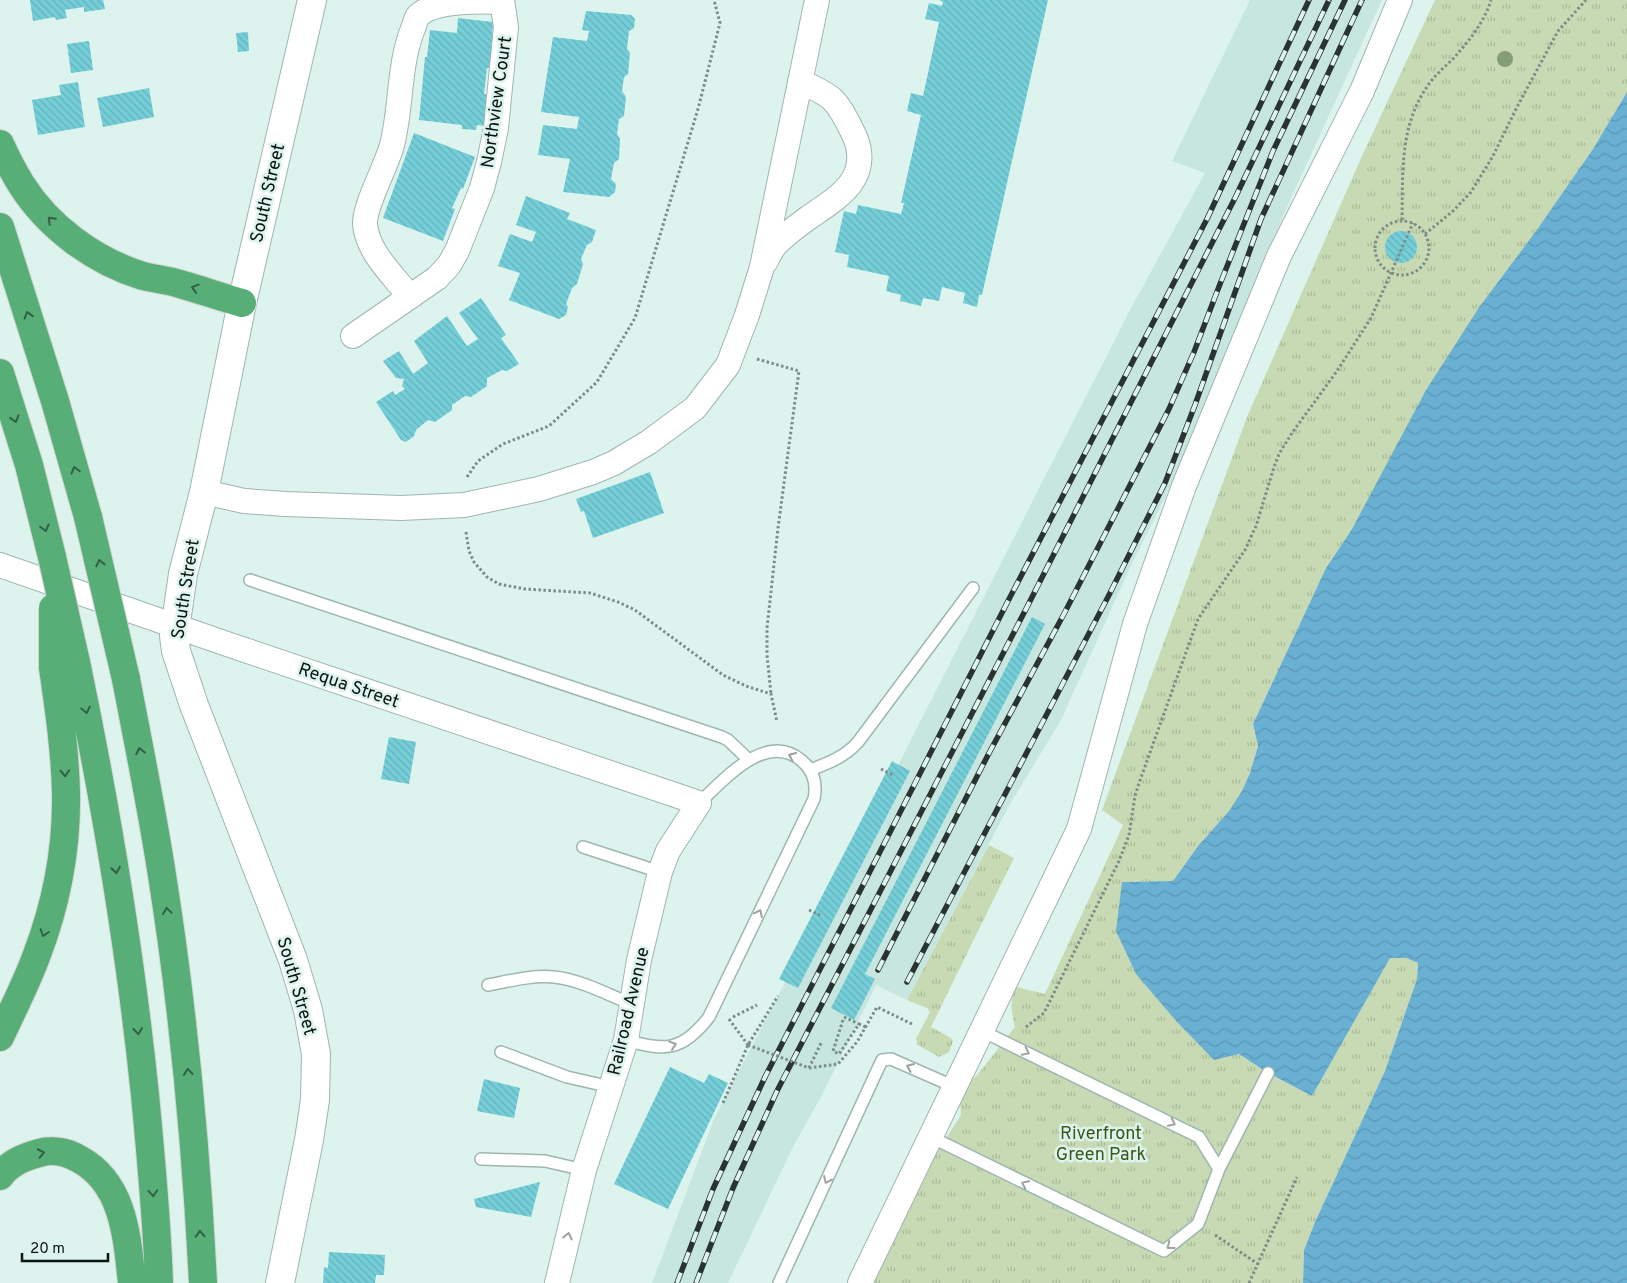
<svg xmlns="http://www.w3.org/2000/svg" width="1627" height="1283" font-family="Overpass,sans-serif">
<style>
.built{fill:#c7e6df}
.grass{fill:url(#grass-tufts)}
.water{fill:url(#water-waves)}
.building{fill:url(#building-back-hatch)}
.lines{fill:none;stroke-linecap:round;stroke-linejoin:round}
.service-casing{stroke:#9fb5b0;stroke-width:14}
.minor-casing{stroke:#9fb5b0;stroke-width:26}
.tertiary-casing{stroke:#9fb5b0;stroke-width:30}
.motorway-casing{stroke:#d3d5d4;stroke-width:30}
.path{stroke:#7c8c87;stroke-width:3;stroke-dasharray:2.5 2.5;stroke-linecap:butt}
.service{stroke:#fff;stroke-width:11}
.minor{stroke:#fff;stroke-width:24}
.tertiary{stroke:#fff;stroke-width:28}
.motorway{stroke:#58ae77;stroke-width:28}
.rail-casing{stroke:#293330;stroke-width:5.5}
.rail{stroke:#ddf4ee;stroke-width:4;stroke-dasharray:11;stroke-linecap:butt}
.motorway-bridge-casing{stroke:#d3d5d4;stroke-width:30;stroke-linecap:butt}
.path-bridge{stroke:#7c8c87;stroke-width:3;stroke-dasharray:2.5 2.5;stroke-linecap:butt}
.motorway-bridge{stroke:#58ae77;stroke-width:28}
.tree{fill:#859d77}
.oneway{stroke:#326044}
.oneway2{stroke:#9da1a0}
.labels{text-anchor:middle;stroke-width:5;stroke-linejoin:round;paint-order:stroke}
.street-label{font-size:18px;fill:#0b1311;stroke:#ddf4ee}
.park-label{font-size:18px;fill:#3d5616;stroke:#ddf4ee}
</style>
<defs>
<pattern id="grass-tufts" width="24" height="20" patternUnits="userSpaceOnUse" patternTransform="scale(1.25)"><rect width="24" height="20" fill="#c8dab3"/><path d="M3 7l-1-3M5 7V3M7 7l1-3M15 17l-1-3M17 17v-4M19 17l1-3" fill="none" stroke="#aaba99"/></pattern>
<pattern id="water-waves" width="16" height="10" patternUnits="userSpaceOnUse" patternTransform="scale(1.25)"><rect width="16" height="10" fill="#6ab0d3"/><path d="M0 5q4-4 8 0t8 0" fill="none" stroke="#5b96b4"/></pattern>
<pattern id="building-back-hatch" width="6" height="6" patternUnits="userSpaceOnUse" patternTransform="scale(1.25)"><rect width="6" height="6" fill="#75cfd9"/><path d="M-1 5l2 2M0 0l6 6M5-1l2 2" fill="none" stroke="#64b1b9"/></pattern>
</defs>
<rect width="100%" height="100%" fill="#ddf4ee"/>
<path class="built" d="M1250,0h132l-96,209 -80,197 -33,75 -43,87 -70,154 -50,82 -103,196 -31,-15 -54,110 -29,52 -65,136h-76l62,-164 178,-342 239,-469 74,-135 -33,-12z"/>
<path class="grass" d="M1435,0h192v92l-34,57 -57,82 -56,75 -128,223 -26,39 -73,156 5,22 -8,27 -7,18 -14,20 -31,35 -25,35 -50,1 116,172 29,19 44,23 78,-139 16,1 12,5 -1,16 -32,92 -70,151 -11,28 -1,33h-434l50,-102 42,-66 -1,-16 6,-13 12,-12 37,-47c-3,-15 -7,-27 2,-40l28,7 69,-149 9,-20 -21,-15 145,-393 115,-261z
M989,845l25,13 -83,169 20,11 2,3 -4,11 -10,5 -21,-12 -2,-6 14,-27 -3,-4 -20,-8z"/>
<path class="water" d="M1627,92v1191h-324l1,-33 11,-28 70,-151 32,-92 1,-16 -12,-5h-16l-78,138 -44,-23 -29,-19 -25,6 -37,-38 -41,-48 -20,-43 6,-49 51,-1 25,-35 31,-35 13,-20 8,-18 8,-27 -5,-22 73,-156 26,-39 74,-139 54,-84 56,-75 57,-82z"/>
<path class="building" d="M30,0h73l2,9 -21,3v-5l-19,3 2,8 -11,2 -1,-3 -22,4z
M939,0h109l-66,295h-3l-2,12 -14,-4 2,-10 -23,-6 -3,14 -16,-3 -2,8 -21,-5 1,-6 -15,-4 3,-15 -42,-9 2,-12 -14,-3 9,-41 12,3 2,-9 43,9 3,-11h-3l20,-88 -14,-4 4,-18 12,3 16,-74 -14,-3 4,-16 13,3 1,-4z
M586,11l45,4 4,4 -1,9 -5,3 -2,18 3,4 -2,21 -4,3 -2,14 4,6 -2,19 -5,3 -2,15 3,5 -1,20 -5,4 -3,16 5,5 -1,8 -6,5 -46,-5 7,-33 -32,-4 5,-30 34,4 2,-12 -38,-5 12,-75 34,4 2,-10 -7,-1z
M458,18l35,4 -3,46h-3l-3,26 4,1 -3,31 -8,-1 -1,5 -14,-1v-4l-43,-5 6,-63h2l3,-27 27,3z
M248,32l1,19 -11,1 -2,-19z
M89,41l4,29 -22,3 -4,-29z
M78,82l7,45 -47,8 -6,-35 29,-5 -2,-10z
M149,88l5,29 -51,10 -6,-29z
M414,133l61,24 -12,32 -2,-1 -9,20 3,1 -12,32 -60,-23z
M526,196l44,17 -3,6 29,11 -4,12 -5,3 -6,14 2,5 -6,20 -5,4 -6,16 2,3 -2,8 -7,4 -50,-19 11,-27 -22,-7 12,-32 22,8 4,-10 -20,-7z
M1385 247a16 16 0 1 1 32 0a16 16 0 1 1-32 0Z
M481,298l25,37 -5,3 18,26 -12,7 -5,-1 -15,8v8l-16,11 -6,-1 -13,9v5l-17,12 -7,-2 -12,10 -2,6 -8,6 -5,-2 -25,-38 17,-11 2,4 10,-6 -3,-3 2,-7 -8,-1 -13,-17 16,-10 14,23 15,-11 -14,-22 33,-25 20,30 11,-7 -19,-26z
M650,472l14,41 -71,25 -9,-27 -3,1 -5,-13z
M1032,617l13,7 -180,350 10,5 -21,41 -23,-12z
M389,737l27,5 -7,42 -28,-5z
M892,761l18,10 -112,217 -19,-9z
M670,1067l34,16 5,-9 19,9 -60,126 -54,-25z
M484,1079l36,9 -6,30 -37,-7z
M540,1182l-9,35 -55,-10 -2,-8z
M329,1252l56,3 -1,20h-8l-1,8h-52l1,-16 4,1z"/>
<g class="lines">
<g class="service-casing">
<path id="service" d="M250,580l472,157 6,3 21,20
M810,770c18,-7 35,-13 48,-28l115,-154
M583,847l77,25
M488,985c21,-4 44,-10 66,-8 27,3 53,17 77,27
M626,1040c39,11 56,12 83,-23l105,-218c3,-15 0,-28 -12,-38 -36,-31 -78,19 -103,42
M501,1052l66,25 44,10
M931,1137l233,114 34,-27 21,-55 -20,-32 -217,-106
M481,1159l64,2 39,9
M1219,1169l49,-96
M779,1283l103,-223 9,-1 64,28"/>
</g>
<g class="minor-casing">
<path id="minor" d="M766,261c3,-7 7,-14 12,-19 10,-9 20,-17 30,-24 29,-20 64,-39 47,-81 -6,-12 -12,-27 -22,-37 -8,-8 -22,-13 -33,-19
M410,297c-16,-21 -43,-45 -45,-73 -1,-18 22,-59 27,-79 10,-39 6,-81 22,-119 1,-3 2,-8 4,-10 15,-16 63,-15 84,-14
M353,336l84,-58 12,-13 8,-14 25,-63 7,-26 7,-34 10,-101 -4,-27
M204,492l40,9 41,3 116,4 63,-3 75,-16 54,-17 21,-9 35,-21 46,-34 33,-43 19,-50 15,-48 55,-267
M0,565l227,79 472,159 -31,48 -8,21 -21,88 -13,80 -42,130 -27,113
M860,1283l219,-454 56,-205 49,-138 95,-230 83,-165 38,-91"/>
</g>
<g class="tertiary-casing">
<path id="tertiary" d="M280,1283l29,-143 6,-40 1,-46 -8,-44 -15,-50 -99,-255 -18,-54 -2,-15 9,-62 21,-82 38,-189 70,-303"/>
</g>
<g class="motorway-casing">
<path id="motorway" d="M0,144c6,13 13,27 21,40 27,43 73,77 122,92 12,3 25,4 37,8 21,6 41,13 62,19
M0,227l55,174 33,116
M0,373l29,92 23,92
M76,662c30,144 54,287 69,433 6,62 12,125 14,188
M126,679c12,63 25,126 35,190 22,137 35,275 42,414
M0,1037c12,-26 26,-53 36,-80 20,-52 31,-109 30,-164 -1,-42 -7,-84 -13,-125v-13
M0,1176c9,-13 24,-19 39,-23 13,-4 28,-1 40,6 45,24 48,78 53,124"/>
</g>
<path class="path" d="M1402,220c1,-50 -3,-98 30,-140 8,-10 19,-18 27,-28 13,-15 26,-32 32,-52
M1375 248a27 27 0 1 1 54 0a27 27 0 1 1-54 0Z
M1425,234l28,-23 18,-19 22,-36 24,-49 41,-76 28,-31
M757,359l42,12 -21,157 -11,100v27l4,39
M467,477l11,-16 25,-17 46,-18 48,-44 38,-64 63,-209 22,-86 -6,-23
M466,532l3,19 5,11 13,15 12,7 26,5 65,4 28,9 17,8 88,65 23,11 25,8 6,28
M881,769l12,6
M809,910l11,5
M733,1017l24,-12
M844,1017l15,7
M729,1019l19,26
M843,1020l-10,31 6,3 20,-30 7,3
M1026,1027l18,-14 75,-152 10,-26 6,-39 4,-13 59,-164 47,-69 11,-24 18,-59 5,-13 13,-21 45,-62 34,-53 42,-95
M809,1068l29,-4 19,-22 20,-35 37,18
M809,1068l13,-27
M723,1103l25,-58 30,-49
M1215,1235l43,29
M1249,1283l48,-106"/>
<use href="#service" class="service"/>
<use href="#minor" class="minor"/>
<use href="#tertiary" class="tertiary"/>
<use href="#motorway" class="motorway"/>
<g class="rail-casing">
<path id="rail" d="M878,970l110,-215 77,-143 104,-203 25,-57 26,-68 53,-133 72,-151
M907,982l202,-387 56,-112 30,-78 66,-186 101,-219
M677,1283l36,-94 52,-112 242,-474 200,-384 102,-219
M696,1283l37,-95 44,-97 249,-482 98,-193 112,-220 93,-196"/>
</g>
<use href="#rail" class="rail"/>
<g class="motorway-bridge-casing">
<path id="motorway-bridge" d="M88,517l38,162
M52,557l24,105
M53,608v47"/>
</g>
<path class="path-bridge" d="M748,1045l61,23"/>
<use href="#motorway-bridge" class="motorway-bridge"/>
</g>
<circle class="tree" cx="1505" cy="59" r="8"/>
<defs><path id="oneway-chevron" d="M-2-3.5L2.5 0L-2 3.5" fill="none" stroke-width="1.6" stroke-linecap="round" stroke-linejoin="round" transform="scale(1.25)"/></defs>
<g class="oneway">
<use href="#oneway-chevron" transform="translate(51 220) rotate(-135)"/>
<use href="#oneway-chevron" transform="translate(195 288) rotate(-163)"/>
<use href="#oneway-chevron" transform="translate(28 315) rotate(-107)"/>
<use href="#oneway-chevron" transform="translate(15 419) rotate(73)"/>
<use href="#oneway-chevron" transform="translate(75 470) rotate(-106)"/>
<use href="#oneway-chevron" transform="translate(45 528) rotate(75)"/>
<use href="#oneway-chevron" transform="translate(100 563) rotate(-103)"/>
<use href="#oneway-chevron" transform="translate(86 710) rotate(78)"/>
<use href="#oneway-chevron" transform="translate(140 751) rotate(-102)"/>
<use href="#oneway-chevron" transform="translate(65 773) rotate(87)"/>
<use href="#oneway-chevron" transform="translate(116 870) rotate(81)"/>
<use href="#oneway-chevron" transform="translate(167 911) rotate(-98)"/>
<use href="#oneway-chevron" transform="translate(44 933) rotate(108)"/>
<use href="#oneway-chevron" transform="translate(138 1031) rotate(84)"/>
<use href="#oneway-chevron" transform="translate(188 1072) rotate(-96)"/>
<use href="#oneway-chevron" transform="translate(41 1153) rotate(-12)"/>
<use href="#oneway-chevron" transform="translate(153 1193) rotate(86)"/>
<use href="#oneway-chevron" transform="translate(200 1234) rotate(-93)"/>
</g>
<g class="oneway2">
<use href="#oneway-chevron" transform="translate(792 756) rotate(-156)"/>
<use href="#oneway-chevron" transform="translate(759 913) rotate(-64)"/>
<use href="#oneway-chevron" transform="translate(673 1045) rotate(-18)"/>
<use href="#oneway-chevron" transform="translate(1026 1052) rotate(26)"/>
<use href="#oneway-chevron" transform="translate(910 1067) rotate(-156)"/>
<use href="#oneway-chevron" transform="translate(1172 1123) rotate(26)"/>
<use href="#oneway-chevron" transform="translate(827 1180) rotate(115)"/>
<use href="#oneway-chevron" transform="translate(1025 1184) rotate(-154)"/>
<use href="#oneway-chevron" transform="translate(568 1236) rotate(-77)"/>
<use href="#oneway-chevron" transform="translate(1170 1246) rotate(143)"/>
</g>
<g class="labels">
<g class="street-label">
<text transform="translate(496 102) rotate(-82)" y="6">Northview Court</text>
<text transform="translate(267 193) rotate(-77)" y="6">South Street</text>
<text transform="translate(185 589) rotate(-81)" y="6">South Street</text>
<text transform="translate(349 685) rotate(19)" y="6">Requa Street</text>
<text transform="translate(297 986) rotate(74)" y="6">South Street</text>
<text transform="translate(628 1011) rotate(-77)" y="6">Railroad Avenue</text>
</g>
<g class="park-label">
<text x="1101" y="1139">Riverfront<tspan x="1101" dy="21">Green Park</tspan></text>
</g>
</g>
<path d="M22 1253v8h86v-8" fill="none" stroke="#0b1311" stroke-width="2.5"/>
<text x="30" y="1253" font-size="15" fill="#0b1311" stroke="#ddf4ee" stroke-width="4" paint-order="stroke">20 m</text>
</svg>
